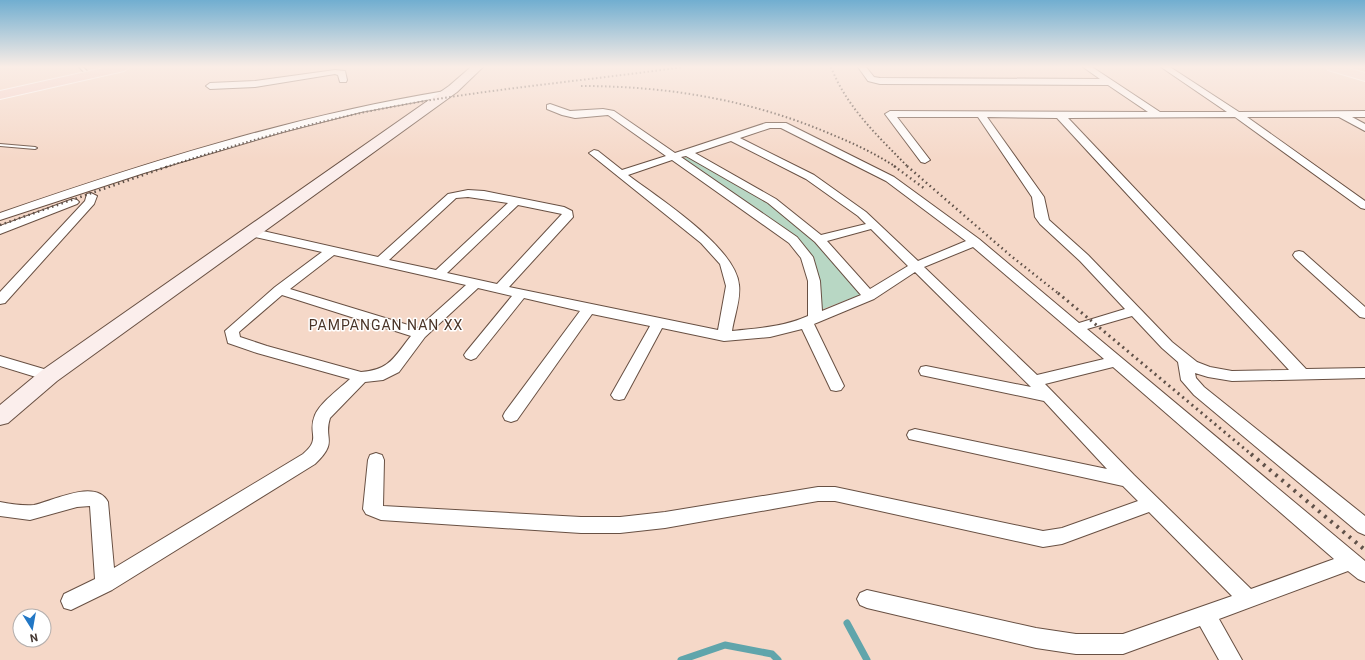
<svg xmlns="http://www.w3.org/2000/svg" width="1365" height="660" font-family="Roboto,sans-serif">
<style>
.green{fill:#b8d7c4}
.lines{fill:none;stroke-linecap:round;stroke-linejoin:round}
.stream{stroke:#60a5ab;stroke-width:7}
.service-casing{stroke:#685043;stroke-width:2}
.minor-casing{stroke:#685043;stroke-width:2}
.secondary-casing{stroke:#685043;stroke-width:2}
.primary-casing{stroke:#fff;stroke-width:2}
.trunk-casing{stroke:#fff;stroke-width:2}
.service{fill:#fff;fill-rule:evenodd}
.minor{fill:#fff;fill-rule:evenodd}
.secondary{fill:#fbeeec;fill-rule:evenodd}
.primary{fill:#f8ddd9;fill-rule:evenodd}
.trunk{fill:#f6d2cc;fill-rule:evenodd}
.rail-far3{stroke:#5f5149;stroke-width:2;stroke-dasharray:1.5 2.5;stroke-linecap:butt}
.rail-far2{stroke:#5f5149;stroke-width:2.5;stroke-dasharray:1.5 3.5;stroke-linecap:butt}
.rail-far1{stroke:#5f5149;stroke-width:3;stroke-dasharray:2 4;stroke-linecap:butt}
.rail{stroke:#5f5149;stroke-width:4;stroke-dasharray:2.5 5.5;stroke-linecap:butt}
.labels{text-anchor:middle;stroke-width:3;stroke-linejoin:round;paint-order:stroke}
.quarter-label{font-size:14px;letter-spacing:1px;fill:#4a3427;stroke:#fff}
</style>
<rect width="100%" height="100%" fill="#f5d8c8"/>
<path class="green" d="M689,157l86,47 36,29 51,61 -44,17 -14,-61 -123,-92z"/>
<g class="lines">
<path class="stream" d="M847,623l20,37
M681,660l44,-15 47,9 6,6"/>
<g class="service-casing">
<path id="service" d="M79,67h4l5,5 -3,1z
M0,144l35,3 2,1 -2,1 -35,-3z"/>
</g>
<g class="minor-casing">
<path id="minor" d="M858,67h8l8,10 6,1 220,1 -17,-12h9l68,45h67l-66,-45h9l69,45 126,-1v6h-13l13,7v7l-26,-14h-92l118,84v8l-4,-1 -126,-91 -167,1 238,251 59,-1v10l-133,3 -24,-4 -13,-4 1,5 8,9 161,129v19l-7,-3 -164,-137 -13,-15 -3,-18 -16,-14 -30,-32 -45,13 278,232v21l-7,-3 -10,-8 -129,48 23,41h-23l-19,-34 -77,28h-47l-40,-6 -169,-40 -7,-3 -3,-6 3,-6 7,-3 169,38 40,6h47l109,-38 -83,-84 -87,32 -19,3 -208,-46h-17l-153,27 -45,5h-39l-200,-13 -15,-6 -3,-5 5,-49 2,-5 6,-2 6,2 2,5 -1,46 198,11h39l45,-5 153,-25h17l208,44 19,-3 76,-27 -15,-15 -214,-47 -2,-4 2,-4 6,-2 192,40 -63,-68 -123,-26 -2,-4 2,-4 5,-1 105,21 -116,-115 -41,27 -60,25 30,62 -3,4 -5,1 -5,-1 -29,-61 -32,8 -46,4 -62,-13 -38,71 -5,1 -5,-1 -3,-4 39,-69 -58,-12 -75,106 -6,2 -6,-2 -2,-4 2,-4 75,-101 -56,-13 -48,60 -5,2 -5,-2 -2,-3 2,-3 46,-56 -34,-8 -53,49 -26,35 -16,8 -18,2 -35,36c-7,22 9,23 -15,46l-203,126 -41,20 -7,-2 -3,-7 3,-7 31,-15 -5,-73 -13,1 -47,13 -30,-4v-14c11,2 22,4 34,3 19,-4 62,-27 74,-3l6,66 189,-114c19,-16 4,-20 12,-39 5,-12 25,-27 35,-36l-93,-26 -29,-10 -3,-12 50,-44 47,-35 -76,-17 -2,-3 2,-3 4,-1 128,29 70,-63 20,-4 16,1 80,16 8,4 1,6 -64,70 209,43 8,-44 -6,-22 -19,-21 -112,-90 5,-3 4,1 24,19 44,-14 -58,-41 -33,3 -13,-3 -15,-6v-4l3,-1 20,7 33,-2 11,2 61,42 91,-30h20l108,54 85,62 100,84 46,-14 -45,-48 -40,-37 -5,-7 -3,-20 -54,-80h-81l33,43 -5,3 -4,-1 -36,-48 5,-3 258,1 -40,-27 -228,-1 -12,-3zM987,117l70,1 232,252 -57,1 -22,-4 -13,-5 -25,-20 -84,-87 -39,-35 -5,-23zM770,128h11l105,53 80,60 -48,20 -52,-49 -52,-37 -74,-37zM731,141l75,38 52,37 8,8 -45,11 -45,-36 -81,-46zM686,156l82,47 47,39 46,53 -39,16 -2,-30 -7,-24 -16,-20 -116,-80zM672,160l117,83 12,15 7,23v35c-25,11 -49,12 -76,15 2,-14 9,-32 7,-46 -3,-38 -81,-87 -111,-110zM468,197l40,6 -72,67 -47,-10 67,-62zM518,205l44,9 -65,70 -50,-11zM871,229l37,37 -38,23 -43,-48zM973,247l131,112 -67,16 -113,-108zM334,255l132,30 -48,43 -128,-39zM282,295l129,41c-17,21 -21,34 -50,36l-94,-26 -27,-9 -1,-5zM1113,367l221,192 -83,30 -117,-114 -89,-91z
M335,70l10,1 2,9 -1,2h-6l-2,-7 -3,-1 -80,13 -45,2 -4,-3 4,-3 45,-2z
M445,91l3,1v4l-87,16 -78,20 -139,41 -144,47v-7c145,-50 293,-97 445,-122z
M91,193l6,3 -3,8 -89,99 -5,1v-12l85,-91 2,-7z
M73,199l4,1 2,2 -2,2 -77,30v-8z
M1299,251l4,1 62,55v11l-5,-1 -65,-59 -2,-3 2,-3z
M0,356l54,16 3,4 -3,4 -5,1 -49,-15z"/>
</g>
<g class="secondary-casing">
<path id="secondary" d="M471,67h12l-26,25 -400,289 -49,42 -8,2v-20l41,-34 408,-285z"/>
</g>
<g class="primary-casing">
<path id="primary" d="M1327,67h18l20,6v8l-37,-11z"/>
</g>
<g class="trunk-casing">
<path id="trunk" d="M108,67h22l-6,4 -124,28v-8z"/>
</g>
<use href="#service" class="service"/>
<use href="#minor" class="minor"/>
<use href="#secondary" class="secondary"/>
<use href="#primary" class="primary"/>
<use href="#trunk" class="trunk"/>
<path class="rail-far3" d="M831,67c16,41 47,69 77,100
M581,86c88,0 171,14 252,49 22,9 43,19 63,32
M166,167c72,-23 145,-45 220,-59 98,-19 198,-27 297,-41"/>
<path class="rail-far2" d="M894,166l31,23
M907,166l104,90 48,38
M0,225l169,-59"/>
<path class="rail-far1" d="M1058,293l194,162"/>
<path class="rail" d="M1251,454l114,96"/>
</g>
<linearGradient id="sky" x2="0" y2="1"><stop stop-color="#71aed0"/><stop offset="0.42" stop-color="#faede6"/><stop offset="1" stop-color="#faede6" stop-opacity="0"/></linearGradient>
<rect width="1365" height="159" fill="url(#sky)"/>
<g class="labels">
<g class="quarter-label">
<text x="386" y="330">PAMPANGAN NAN XX</text>
</g>
</g>
<g transform="translate(32 628) rotate(169)"><circle r="19" fill="#ffffff" stroke="#b4afad"/>
<path d="M0-3L7 15L0 10L-7 15Z" fill="#2277c5"/>
<text y="-6" font-size="11" font-weight="bold" text-anchor="middle" fill="#443832">N</text>
</g>
</svg>
